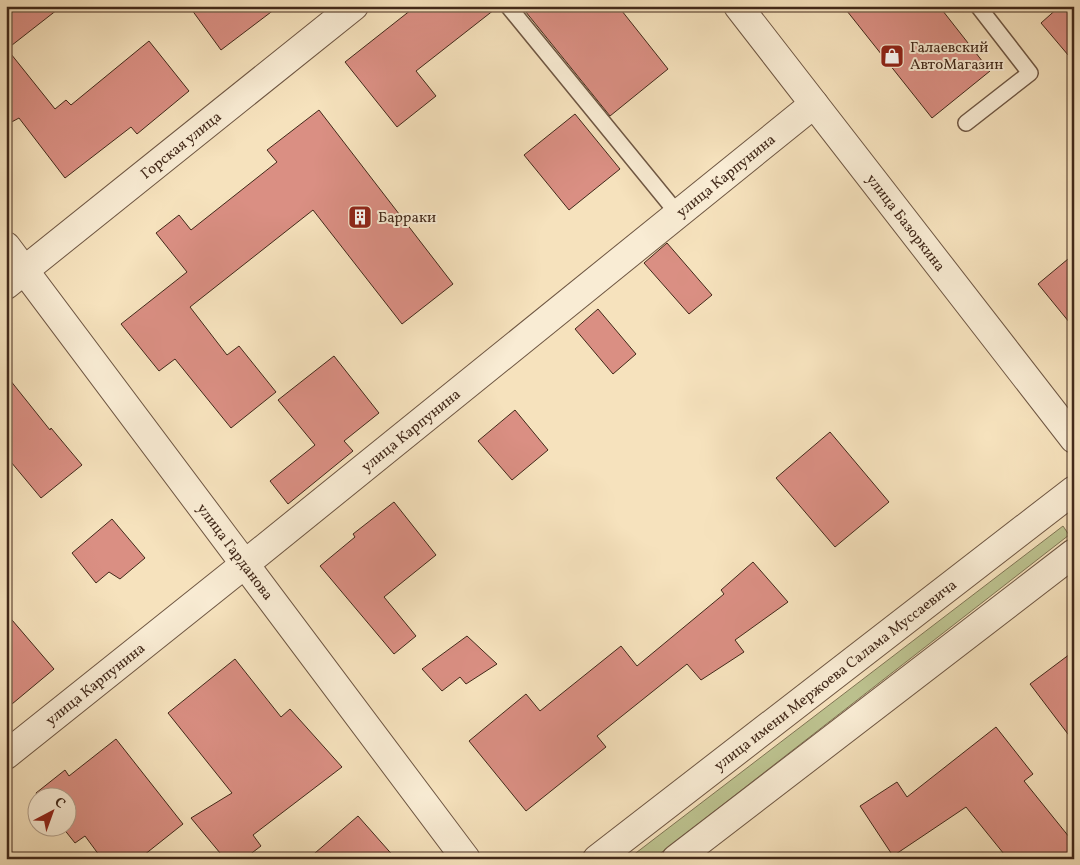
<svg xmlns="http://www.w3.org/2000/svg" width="1080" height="865" font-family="Vollkorn,serif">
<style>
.green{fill:#bdc390;stroke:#807655}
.building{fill:#da8f83;stroke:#42291a}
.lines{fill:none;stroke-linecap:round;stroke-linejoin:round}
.service-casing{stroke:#6f5743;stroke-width:18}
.minor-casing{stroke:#6f5743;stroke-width:30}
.tertiary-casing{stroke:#6f5743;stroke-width:30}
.service{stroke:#f9ecd4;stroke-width:15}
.minor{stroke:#f9ecd4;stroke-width:28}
.tertiary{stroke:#f9ecd4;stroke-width:28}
.labels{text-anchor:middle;stroke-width:4;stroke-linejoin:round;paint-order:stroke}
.poi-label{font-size:15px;fill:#42291a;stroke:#f9ecd4;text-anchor:start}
.street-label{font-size:15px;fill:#42291a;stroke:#f9ecd4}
</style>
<rect width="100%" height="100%" fill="#f6e2bd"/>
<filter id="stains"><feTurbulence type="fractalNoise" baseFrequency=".004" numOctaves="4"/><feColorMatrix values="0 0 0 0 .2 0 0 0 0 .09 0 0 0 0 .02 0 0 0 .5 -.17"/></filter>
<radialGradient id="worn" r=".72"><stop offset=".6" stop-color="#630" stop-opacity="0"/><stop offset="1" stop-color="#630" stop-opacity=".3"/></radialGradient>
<path class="green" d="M1063,526l6,9 -416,324h-25z"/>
<path class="building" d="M6,6h56l-55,43 48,60 11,-9 5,5 78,-64 40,50 -52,43 -6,-7 -66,51 -46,-60 -13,7z
M189,6h90l-58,44z
M416,6h83l-83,65 20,25 -39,31 -52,-65z
M521,6h97l50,63 -58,47z
M843,6h96l51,65 -58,47z
M1060,6h14v56l-33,-39z
M319,110l134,174 -51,40 -89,-114 -123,97 37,48 12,-9 37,46 -45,36 -56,-69 -16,12 -38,-47 66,-52 -31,-39 23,-18 12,15 86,-68 -10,-12z
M575,114l45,55 -51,41 -45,-55z
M667,243l45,52 -23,19 -45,-51z
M1074,254v74l-36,-44z
M598,309l38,45 -23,20 -38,-45z
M334,356l45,57 -35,28 9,10 -65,53 -18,-23 45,-36 -37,-45z
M6,375l44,55 1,-2 31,37 -41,33 -35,-42z
M515,410l33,40 -36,30 -34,-39z
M830,432l59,70 -54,45 -59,-69z
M394,502l42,53 -52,42 32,39 -22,18 -74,-88 35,-29 -2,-3z
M112,519l33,39 -25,21 -11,-7 -13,11 -24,-30z
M753,562l35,40 -53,38 9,12 -43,28 -14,-16 -90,72 9,11 -80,64 -57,-70 57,-47 14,17 81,-65 16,20 87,-72 -3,-4z
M6,613l48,56 -48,40z
M467,636l30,28 -31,20 -6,-7 -18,14 -20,-22z
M1074,651v91l-44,-58z
M235,659l46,58 9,-8 52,58 -89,68 8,11 -17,13h-19l-34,-41 41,-25 -64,-80z
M996,727l37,47 -9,7 50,62v16h-66l-42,-52 -73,49 -33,-50 37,-24 10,15z
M116,739l67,85 -44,35h-37l-17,-23 -10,7 -12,-15h5v-30h-29l-3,-5 29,-23 4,6z
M358,816l38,43h-88z"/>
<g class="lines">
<g class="service-casing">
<path id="service" d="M508,6l170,208
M966,123l64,-50 -52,-67"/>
</g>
<g class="minor-casing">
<g id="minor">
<path id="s1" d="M6,285l348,-279"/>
<path id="s2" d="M6,755l239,-191 569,-460"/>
</g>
</g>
<g class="tertiary-casing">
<g id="tertiary">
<path id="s3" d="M738,6l336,433"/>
<path id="s4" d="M6,246l460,613"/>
<path id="s5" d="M597,859l477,-369"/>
<path d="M676,859l398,-306"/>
</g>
</g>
<use href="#service" class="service"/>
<use href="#minor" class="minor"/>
<use href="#tertiary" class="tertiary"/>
</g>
<defs>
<g id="shop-square" transform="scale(1.25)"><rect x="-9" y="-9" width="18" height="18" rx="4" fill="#8f2418" stroke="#f9ecd4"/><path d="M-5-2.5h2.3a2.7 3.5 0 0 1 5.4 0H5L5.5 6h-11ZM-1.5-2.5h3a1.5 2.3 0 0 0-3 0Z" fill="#fff"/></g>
<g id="building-square" transform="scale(1.25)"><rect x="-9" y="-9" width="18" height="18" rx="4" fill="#8f2418" stroke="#f9ecd4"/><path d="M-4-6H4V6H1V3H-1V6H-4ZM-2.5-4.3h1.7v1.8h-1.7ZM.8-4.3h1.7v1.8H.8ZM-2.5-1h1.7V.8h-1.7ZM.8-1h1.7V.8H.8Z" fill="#fff"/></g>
</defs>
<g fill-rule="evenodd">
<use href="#shop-square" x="892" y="56"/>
<use href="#building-square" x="360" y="217"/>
</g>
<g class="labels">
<g class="poi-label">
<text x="910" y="52">Галаевский<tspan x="910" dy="17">АвтоМагазин</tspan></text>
<text x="378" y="222">Барраки</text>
</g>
<g class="street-label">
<text dy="5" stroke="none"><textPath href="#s1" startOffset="224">Горская улица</textPath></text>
<text dy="5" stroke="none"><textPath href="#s2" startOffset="924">улица Карпунина</textPath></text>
<text dy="5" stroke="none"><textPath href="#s3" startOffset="274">улица Базоркина</textPath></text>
<text dy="5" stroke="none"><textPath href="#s2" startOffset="519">улица Карпунина</textPath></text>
<text dy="5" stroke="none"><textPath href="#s4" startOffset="382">улица Гарданова</textPath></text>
<text dy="5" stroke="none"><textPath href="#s5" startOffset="301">улица имени Мержоева Салама Муссаевича</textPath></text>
<text dy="5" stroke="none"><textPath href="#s2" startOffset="114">улица Карпунина</textPath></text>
</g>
</g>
<rect width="1080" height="865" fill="none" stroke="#f6e2bd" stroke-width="25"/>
<rect x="8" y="8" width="1065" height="850" fill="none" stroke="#42291a" stroke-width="2.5"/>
<rect x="12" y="12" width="1055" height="840" fill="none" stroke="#42291a"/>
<g transform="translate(52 812) rotate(41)"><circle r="24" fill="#f9ecd4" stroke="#b09e8a"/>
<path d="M0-4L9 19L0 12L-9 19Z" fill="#8f2418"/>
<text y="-8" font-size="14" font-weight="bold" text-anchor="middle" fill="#42291a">С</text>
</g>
<rect width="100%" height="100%" filter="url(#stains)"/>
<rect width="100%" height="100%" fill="url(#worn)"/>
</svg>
